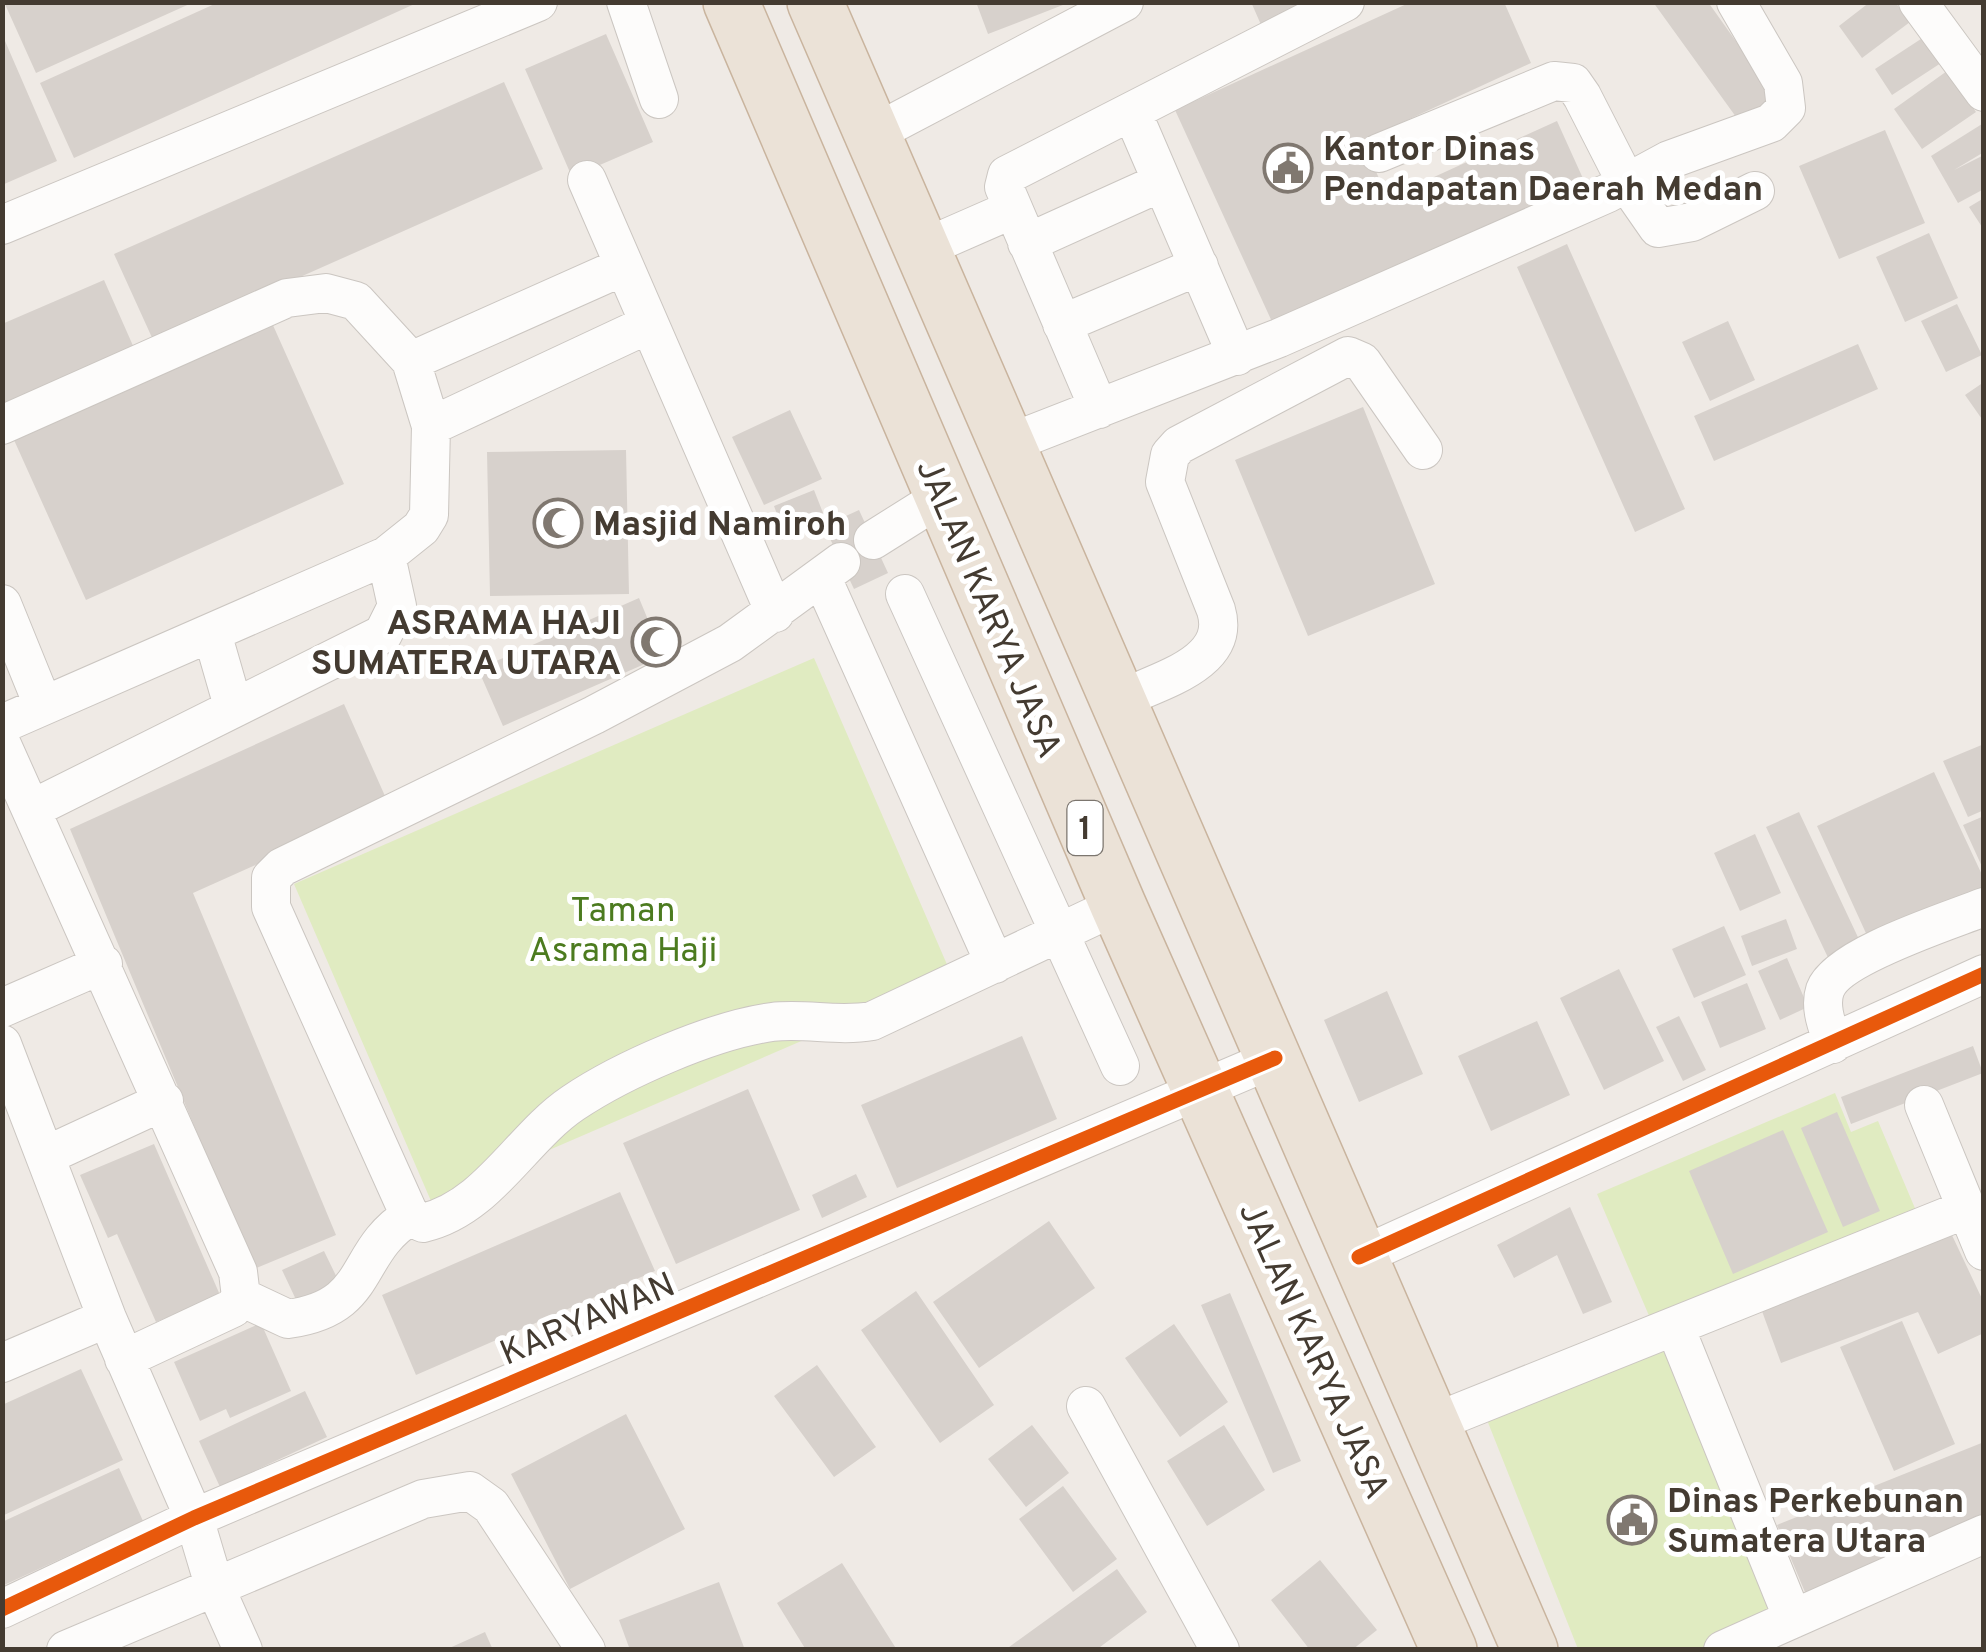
<svg xmlns="http://www.w3.org/2000/svg" width="1986" height="1652" font-family="Overpass,sans-serif">
<style>
.green{fill:#e0ebc1}
.building{fill:#d7d1cc}
.lines{fill:none;stroke-linecap:round;stroke-linejoin:round}
.minor-casing{stroke:#cbc6c1;stroke-width:40}
.highway-casing{stroke:#c9b49e;stroke-width:58}
.minor{stroke:#fdfcfb;stroke-width:38}
.highway{stroke:#ebe2d7;stroke-width:55}
.cycleway-casing{stroke:#fff;stroke-width:21}
.cycleway{stroke:#e8590c;stroke-width:15}
.labels{text-anchor:middle;stroke-width:10;stroke-linejoin:round;paint-order:stroke}
.shield{fill:#fff;stroke:#7c766f;stroke-width:2.5}
.shield-label{font-size:32px;font-weight:bold;fill:#443b31}
.poi-label{font-size:35px;font-weight:bold;fill:#443b31;stroke:#fff;text-anchor:start}
.street-label{font-size:35px;fill:#443b31;stroke:#fff}
.park-label{font-size:35px;fill:#4c7b1f;stroke:#fff}
</style>
<rect width="100%" height="100%" fill="#efeae5"/>
<path class="green" d="M814,658l138,318 -521,225 -137,-317z
M1835,1093l16,39 27,-11 39,92 -264,112 -56,-131z
M1670,1348l108,272 -74,29h-126l-91,-229z"/>
<path class="building" d="M4,2h190l-158,71z
M219,2h200l-345,156 -34,-75z
M976,2h92v1l-80,31z
M1251,2h65l-54,25z
M1411,2h93l27,61 -169,78 26,57 169,-77 33,73 -311,143 -104,-227z
M1653,2h55l71,100 -35,26z
M1870,2h25l15,20 -48,36 -23,-32z
M2,34l55,127 -55,24z
M606,34l47,108 -81,35 -47,-108z
M1924,37l17,26 -49,32 -17,-26z
M1947,71l29,41 -54,37 -28,-40z
M504,82l39,87 -389,173 -40,-88z
M1982,124l2,28 -30,18 30,-15v34l-26,14 -27,-47z
M1885,130l40,93 -86,36 -40,-93z
M1984,198v32l-15,-23z
M1929,233l29,65 -53,24 -29,-65z
M1567,244l118,265 -50,23 -118,-265z
M104,280l30,68 -132,58v-82z
M1957,304l25,51 -36,17 -25,-51z
M1728,321l27,59 -45,21 -28,-59z
M272,323l72,161 -258,116 -72,-160z
M1858,344l20,45 -164,72 -20,-45z
M1984,382v40l-19,-27z
M1363,407l72,177 -127,52 -73,-176z
M790,410l32,69 -58,26 -32,-68z
M626,450l3,144 -139,2 -3,-144z
M814,490l11,28 -41,15 -10,-27z
M859,510l29,63 -34,16 -30,-63z
M639,598l24,58 -160,70 -25,-57z
M344,704l45,101 -196,88 143,342 -82,34 -184,-440z
M1984,744v66l-16,7 -25,-56z
M1934,772l50,107v11l-114,52 -53,-116z
M1799,812l65,138 -32,16 -66,-139z
M1984,816v55l-21,-46z
M1755,834l26,59 -41,18 -26,-58z
M1786,919l11,30 -45,17 -11,-30z
M1724,926l22,49 -52,23 -22,-49z
M1787,958l21,49 -28,13 -22,-49z
M1619,969l45,92 -60,29 -44,-92z
M1747,983l19,46 -46,19 -19,-46z
M1387,991l36,83 -64,28 -35,-82z
M1679,1016l27,54 -23,11 -27,-54z
M1537,1021l33,74 -79,36 -33,-75z
M1022,1036l35,83 -160,69 -36,-83z
M1973,1046l10,27 -132,51 -10,-27z
M748,1089l52,121 -124,54 -53,-121z
M1837,1112l43,99 -37,16 -42,-99z
M1783,1130l45,102 -95,42 -44,-103z
M154,1144l66,151 -64,27 -39,-88 -9,4 -28,-63z
M856,1174l11,23 -45,21 -10,-23z
M620,1192l35,79 -239,104 -34,-80z
M1570,1207l42,95 -29,12 -26,-59 -43,23 -17,-33z
M1049,1221l46,67 -116,80 -46,-66z
M1950,1231l34,72v30l-46,21 -20,-42 -137,51 -22,-60z
M324,1251l17,35 -42,20 -17,-36z
M916,1291l78,114 -54,38 -79,-113z
M1230,1293l71,168 -28,12 -72,-168z
M1902,1321l53,123 -61,27 -54,-124z
M261,1323l30,68 -61,27 -4,-9 -26,12 -26,-59z
M1174,1324l54,78 -48,35 -55,-79z
M817,1365l59,82 -42,30 -60,-81z
M81,1369l42,91 -121,56v-111z
M305,1391l22,46 -107,50 -21,-46z
M626,1414l59,115 -115,60 -59,-115z
M1032,1425l37,48 -43,34 -38,-48z
M1224,1425l41,65 -58,36 -40,-65z
M1984,1442v84l-177,71 -30,-72z
M119,1468l24,53 -141,65v-64z
M1063,1486l54,73 -44,33 -54,-73z
M1320,1560l57,70 -25,20h-42l-39,-50z
M842,1563l55,87h-91l-29,-47z
M1117,1569l30,43 -51,38h-91z
M719,1582l26,68h-115l-11,-30z
M485,1632l8,18h-48z"/>
<g class="lines">
<g class="minor-casing">
<path id="minor" d="M626,2l33,97
M1918,2l66,90
M1132,112l105,244
M873,134l251,-132
M1379,153l175,-72 19,2 9,13 44,86 32,46 34,-6 63,-31
M587,180l188,433
M2,225l536,-223
M1027,243l135,-61
M924,248l89,-39
M1062,324l137,-58
M411,361l211,-94
M1099,409l-95,-222 3,-12 338,-173
M2,425l285,-127 39,-5 30,8 55,60 20,65 -2,89 -8,13 -35,28 -384,168
M431,426l216,-101
M1007,444l272,-106 329,-145 61,-33 102,-37 15,-15 -3,-25 -47,-81
M873,540l70,-44
M841,562l-111,81 -136,72 -312,152 -11,11v29l139,309 13,7c65,-15 98,-85 150,-120 49,-33 140,-73 199,-81 34,-4 66,5 100,-1l246,-116
M822,578l173,386
M905,594l215,472
M2,604l41,101
M212,633l21,73
M1119,700c38,-19 113,-36 97,-90l-51,-128 5,-27 9,-10 169,-89 14,6 61,88
M2,745l236,527 3,25 -8,11 -109,51
M32,809l351,-175 14,-28 -11,-50
M2,1008l101,-44
M2,1044l105,274 87,200 20,67 29,65
M1833,1044c-5,-16 -14,-36 -8,-54 12,-34 124,-69 159,-83
M1924,1105l60,146
M45,1156l119,-55
M1359,1257l625,-283
M241,1297l47,22c86,-12 63,-66 122,-103
M1675,1327l118,292
M2,1363l105,-45
M1086,1406l134,244
M1433,1423l533,-214
M2,1609l192,-91 1081,-460
M66,1650l357,-151 47,-8 21,15 95,144
M1723,1650l261,-116"/>
</g>
<g class="highway-casing">
<path id="highway" d="M731,2l387,903 331,745
M815,2l715,1648"/>
</g>
<use href="#minor" class="minor"/>
<use href="#highway" class="highway"/>
<g class="cycleway-casing">
<path id="cycleway" d="M1359,1257l625,-283
M2,1609l192,-91 1081,-460"/>
</g>
<use href="#cycleway" class="cycleway"/>
</g>
<defs>
<g id="civic-ring" transform="scale(2.5)"><circle r="9.5" fill="#fff" stroke="#807870" stroke-width="1.5"/><path d="M-.6-6.5H3V-4.5H.6V-3L4-1V1h2V6H-6V1h2V-1L-.6-3ZM-1.2 2.5V6h2.4V2.5Z" fill="#807870"/></g>
<g id="mosque-ring" transform="scale(2.5)"><circle r="9.5" fill="#fff" stroke="#807870" stroke-width="1.5"/><path d="M3.5-4.9A6 6 0 1 0 3.5 4.9A5 5 0 1 1 3.5-4.9Z" fill="#807870"/></g>
</defs>
<g fill-rule="evenodd">
<use href="#civic-ring" x="1288" y="168"/>
<use href="#mosque-ring" x="558" y="523"/>
<use href="#mosque-ring" x="656" y="642"/>
<use href="#civic-ring" x="1632" y="1520"/>
</g>
<g class="labels">
<rect class="shield" x="1067.5" y="801" width="35" height="54" rx="8"/>
<g class="shield-label">
<text x="1085" y="839">1</text>
</g>
<g class="poi-label">
<text x="1323" y="160">Kantor Dinas<tspan x="1323" dy="40">Pendapatan Daerah Medan</tspan></text>
<text x="593" y="535">Masjid Namiroh</text>
<text x="621" y="634" text-anchor="end">ASRAMA HAJI<tspan x="621" dy="40">SUMATERA UTARA</tspan></text>
<text x="1667" y="1512">Dinas Perkebunan<tspan x="1667" dy="40">Sumatera Utara</tspan></text>
</g>
<g class="street-label">
<text transform="translate(990 608) rotate(67)" y="12">JALAN KARYA JASA</text>
<text transform="translate(587 1318) rotate(-23)" y="12">KARYAWAN</text>
<text transform="translate(1315 1350) rotate(66)" y="12">JALAN KARYA JASA</text>
</g>
<g class="park-label">
<text x="623" y="921">Taman<tspan x="623" dy="40">Asrama Haji</tspan></text>
</g>
</g>
<rect width="1986" height="1652" fill="none" stroke="#443b31" stroke-width="10"/>
</svg>
